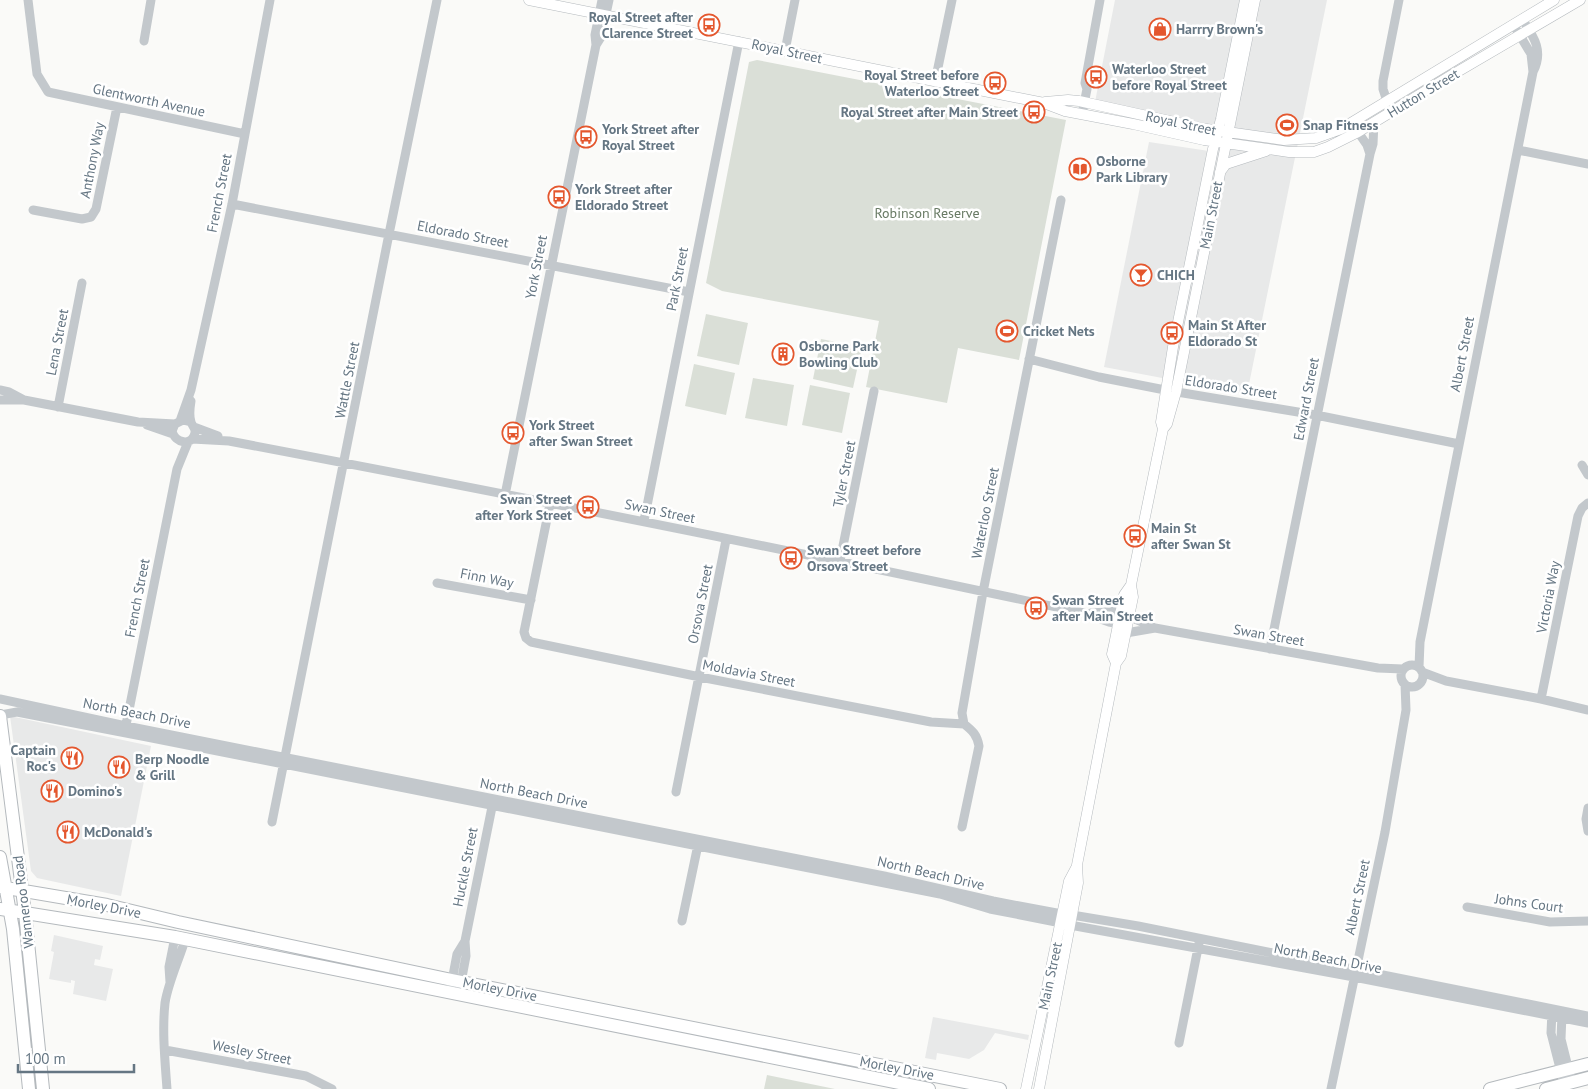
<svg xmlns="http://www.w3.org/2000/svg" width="1588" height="1089" font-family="'PT Sans',sans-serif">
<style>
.built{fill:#e8e9e9}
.green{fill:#dadfd7}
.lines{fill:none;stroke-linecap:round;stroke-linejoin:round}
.major-casing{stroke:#b5babe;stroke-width:11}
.highway-casing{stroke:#b4b9bd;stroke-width:14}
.minor{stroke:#c3c8cc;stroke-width:9}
.major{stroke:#fff;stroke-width:10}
.highway{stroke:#fff;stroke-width:12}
.labels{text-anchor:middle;stroke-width:5;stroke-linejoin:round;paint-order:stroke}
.poi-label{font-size:14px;font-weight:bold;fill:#657683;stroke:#fff;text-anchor:start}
.street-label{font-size:14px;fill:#657683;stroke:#fff}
.park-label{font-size:14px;fill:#687a64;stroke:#fff}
</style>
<rect width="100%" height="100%" fill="#fafaf8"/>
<path class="built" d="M1115,0h212l-80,394 -143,-27 45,-225 60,9 5,-24 -119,-25z
M10,716l141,30 -30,150 -84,-18 -6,-7z
M54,935l49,11 -3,14 -5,-1 -1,6 19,4 -7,32 -33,-7 2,-13 -4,-1v3l-22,-4 5,-27 -3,-1z
M933,1017l96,18 -1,5 -33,-7 -11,17 -15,9 -32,-6 -1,7 -11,-2z"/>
<path class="green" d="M757,60l309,60 -47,240 -61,-12 -11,55 -81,-16 13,-66 -157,-30 -16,-8 43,-221z
M706,314l42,9 -9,42 -42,-9z
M821,339l41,8 -9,41 -40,-9z
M694,364l41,9 -9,42 -41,-9z
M753,378l41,7 -7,41 -42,-8z
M810,385l40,8 -8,40 -40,-8z
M767,1075l68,14h-71z"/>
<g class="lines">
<g class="major-casing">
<path id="major" d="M529,0l515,103 21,8 68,13 71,16 85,12h25l14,-5 30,-15 94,-57 128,-75
M1045,102l23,-2 11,1 127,28 78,11 32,-2 25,-9 213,-129
M1220,172l6,-8 40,-13
M1163,429l4,-5 9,-32 79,-392
M1116,663l-4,-9 2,-9 10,-50 7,-10
M1026,1089l43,-208 8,-15
M1039,1089l39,-206 -1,-18 39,-202 5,-7 12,-59 -2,-12 32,-156 -2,-7 12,-75 40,-198 8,-30 24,-119"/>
</g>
<g class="highway-casing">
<path id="highway" d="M0,716l25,197 18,176
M0,857l13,72 16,160
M0,887l107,18 71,17 274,58 548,109
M0,909l175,28 754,152
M1490,1089l98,-25
M1546,1089l42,-11"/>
</g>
<path class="minor" d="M28,0l9,74 11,18 197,42
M1513,24l18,30 2,18
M144,41l7,-41
M596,45l5,-8 8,-37
M785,51l10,-51
M935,82l17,-82
M1387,101l-4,-12v-8l16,-81
M1082,114l5,-25 -2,-6 15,-83
M1358,132l9,13 3,9
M1518,150l70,14
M232,204l457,88
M33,210l49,9 9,-2 5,-8 21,-102
M1029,359l70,18 66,13 151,25 143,29
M0,390l9,2 15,8
M0,400h24l114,22 37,2
M191,401c-1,6 -2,15 0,21 1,4 5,6 4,11 -3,14 -20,10 -23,-2l3,-7 8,-4 8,2
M58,407l24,-124
M180,421l11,-31 41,-186 38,-204
M147,425l26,9
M194,427l24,9
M192,439l37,2c285,54 571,111 855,172l25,9 16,3
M1582,465l6,10
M505,495l91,-450 -1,-10 7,-35
M550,504l-26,128 2,6 5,4 169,35 231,45 33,2
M644,521l95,-480
M840,561l34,-170
M437,583l94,17
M1091,613l29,-2
M1130,614l7,6 18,8
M1126,633l29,-5 223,40 25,1
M1270,649l100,-495 3,-10 1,-22
M1401 676a11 11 0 1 1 22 0a11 11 0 1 1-22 0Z
M1419,667l1,-25 113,-570c11,-21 1,-35 -11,-53
M1422,672l24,9 95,18 47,11
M0,699l126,27 758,150 109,25 69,13
M1541,699l37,-183 4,-8 6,-5
M0,715l17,-3 130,25 793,157 50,15 71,14
M125,730l52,-261 11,-27
M676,792l50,-252
M1588,808l-2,11 2,12
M272,822l117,-588 48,-234
M962,827l17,-81c-2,-11 -6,-15 -15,-22l-2,-11 21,-121 78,-392
M1467,907l83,15 38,-1
M1072,915l66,11 450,90
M682,921l17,-81
M1070,925l284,52 234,46
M170,982l-1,-15 6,-30
M451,986l6,-32 8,-13
M460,988l6,-32 -1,-15 28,-139
M1552,1011l-1,22 13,51
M1562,1014l-1,25 9,36
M1179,1043l20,-100
M165,1050l141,26 26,13
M167,1089c-2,-28 -5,-58 -2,-86 3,-20 14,-43 20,-63
M1331,1089l54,-257 21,-122 -1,-26"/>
<use href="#major" class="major"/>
<use href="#highway" class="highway"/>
</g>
<defs>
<g id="bus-ring" transform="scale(1.125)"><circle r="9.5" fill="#fff" stroke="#e4572e" stroke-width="1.5"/><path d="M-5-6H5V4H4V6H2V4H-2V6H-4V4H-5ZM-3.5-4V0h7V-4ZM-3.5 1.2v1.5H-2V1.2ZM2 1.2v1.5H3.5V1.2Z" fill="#e4572e"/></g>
<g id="shop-ring" transform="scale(1.125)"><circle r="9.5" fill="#fff" stroke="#e4572e" stroke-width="1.5"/><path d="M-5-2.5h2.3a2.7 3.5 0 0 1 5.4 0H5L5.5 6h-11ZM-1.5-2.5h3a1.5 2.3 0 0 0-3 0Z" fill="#e4572e"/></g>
<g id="stadium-ring" transform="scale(1.125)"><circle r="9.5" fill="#fff" stroke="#e4572e" stroke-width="1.5"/><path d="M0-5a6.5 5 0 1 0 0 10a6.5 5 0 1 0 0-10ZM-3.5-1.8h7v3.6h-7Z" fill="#e4572e"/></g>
<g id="library-ring" transform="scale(1.125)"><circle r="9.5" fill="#fff" stroke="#e4572e" stroke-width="1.5"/><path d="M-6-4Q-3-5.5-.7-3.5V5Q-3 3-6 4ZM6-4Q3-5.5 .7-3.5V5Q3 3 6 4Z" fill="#e4572e"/></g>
<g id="bar-ring" transform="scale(1.125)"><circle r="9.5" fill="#fff" stroke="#e4572e" stroke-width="1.5"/><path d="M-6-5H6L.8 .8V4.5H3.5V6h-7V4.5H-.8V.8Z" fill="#e4572e"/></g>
<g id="building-ring" transform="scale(1.125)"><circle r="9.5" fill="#fff" stroke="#e4572e" stroke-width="1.5"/><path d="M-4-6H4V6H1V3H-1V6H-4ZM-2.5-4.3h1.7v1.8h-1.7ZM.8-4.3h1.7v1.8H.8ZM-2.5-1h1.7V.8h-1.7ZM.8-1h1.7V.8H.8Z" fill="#e4572e"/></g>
<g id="restaurant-ring" transform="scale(1.125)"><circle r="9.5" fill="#fff" stroke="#e4572e" stroke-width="1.5"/><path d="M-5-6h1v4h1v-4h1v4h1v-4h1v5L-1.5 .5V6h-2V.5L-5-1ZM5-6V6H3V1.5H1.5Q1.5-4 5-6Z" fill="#e4572e"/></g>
</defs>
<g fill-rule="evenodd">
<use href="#bus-ring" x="709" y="25"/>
<use href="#shop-ring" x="1160" y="29"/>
<use href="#bus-ring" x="1096" y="77"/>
<use href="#bus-ring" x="995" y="83"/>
<use href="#bus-ring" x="1034" y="112"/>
<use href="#stadium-ring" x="1287" y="125"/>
<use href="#bus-ring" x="586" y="137"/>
<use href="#library-ring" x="1080" y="169"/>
<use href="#bus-ring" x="559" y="197"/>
<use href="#bar-ring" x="1141" y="275"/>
<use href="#stadium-ring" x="1007" y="331"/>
<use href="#bus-ring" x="1172" y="333"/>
<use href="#building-ring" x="783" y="354"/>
<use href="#bus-ring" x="513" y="433"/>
<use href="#bus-ring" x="588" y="507"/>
<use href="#bus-ring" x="1135" y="536"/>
<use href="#bus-ring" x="791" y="558"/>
<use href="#bus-ring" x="1036" y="608"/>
<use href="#restaurant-ring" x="72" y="758"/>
<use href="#restaurant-ring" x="119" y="767"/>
<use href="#restaurant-ring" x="52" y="791"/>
<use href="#restaurant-ring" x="68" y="832"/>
</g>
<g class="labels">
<g class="poi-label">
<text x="693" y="22" text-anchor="end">Royal Street after<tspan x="693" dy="16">Clarence Street</tspan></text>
<text x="1176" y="34">Harrry Brown's</text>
<text x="1112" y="74">Waterloo Street<tspan x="1112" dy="16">before Royal Street</tspan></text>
<text x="979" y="80" text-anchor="end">Royal Street before<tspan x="979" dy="16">Waterloo Street</tspan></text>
<text x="1018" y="117" text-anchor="end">Royal Street after Main Street</text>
<text x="1303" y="130">Snap Fitness</text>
<text x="602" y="134">York Street after<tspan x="602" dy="16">Royal Street</tspan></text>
<text x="1096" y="166">Osborne<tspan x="1096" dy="16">Park Library</tspan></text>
<text x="575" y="194">York Street after<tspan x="575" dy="16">Eldorado Street</tspan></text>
<text x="1157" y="280">CHICH</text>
<text x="1188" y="330">Main St After<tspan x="1188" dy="16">Eldorado St</tspan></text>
<text x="1023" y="336">Cricket Nets</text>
<text x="799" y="351">Osborne Park<tspan x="799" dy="16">Bowling Club</tspan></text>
<text x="529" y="430">York Street<tspan x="529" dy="16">after Swan Street</tspan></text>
<text x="572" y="504" text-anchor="end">Swan Street<tspan x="572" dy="16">after York Street</tspan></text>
<text x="1151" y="533">Main St<tspan x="1151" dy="16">after Swan St</tspan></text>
<text x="807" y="555">Swan Street before<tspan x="807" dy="16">Orsova Street</tspan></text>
<text x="1052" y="605">Swan Street<tspan x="1052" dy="16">after Main Street</tspan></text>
<text x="56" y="755" text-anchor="end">Captain<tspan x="56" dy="16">Roc's</tspan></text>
<text x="135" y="764">Berp Noodle<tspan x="135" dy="16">&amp; Grill</tspan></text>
<text x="68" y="796">Domino's</text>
<text x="84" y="837">McDonald's</text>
</g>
<g class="street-label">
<text transform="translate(787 51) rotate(12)" y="5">Royal Street</text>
<text transform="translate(1423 93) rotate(-31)" y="5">Hutton Street</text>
<text transform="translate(149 100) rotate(12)" y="5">Glentworth Avenue</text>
<text transform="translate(1181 123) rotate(12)" y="5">Royal Street</text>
<text transform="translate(92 160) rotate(-79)" y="5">Anthony Way</text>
<text transform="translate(219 193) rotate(-79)" y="5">French Street</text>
<text transform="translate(1211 215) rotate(-79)" y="5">Main Street</text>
<text transform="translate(463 234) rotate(11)" y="5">Eldorado Street</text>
<text transform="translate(536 267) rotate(-79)" y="5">York Street</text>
<text transform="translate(677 279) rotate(-79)" y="5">Park Street</text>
<text transform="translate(57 342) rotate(-79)" y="5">Lena Street</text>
<text transform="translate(1462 354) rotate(-79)" y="5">Albert Street</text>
<text transform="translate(347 380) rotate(-79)" y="5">Wattle Street</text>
<text transform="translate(1231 387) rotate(9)" y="5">Eldorado Street</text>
<text transform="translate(1306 399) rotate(-79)" y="5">Edward Street</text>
<text transform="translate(844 474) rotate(-79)" y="5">Tyler Street</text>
<text transform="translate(660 511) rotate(12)" y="5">Swan Street</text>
<text transform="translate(985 513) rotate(-79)" y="5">Waterloo Street</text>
<text transform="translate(487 578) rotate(11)" y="5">Finn Way</text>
<text transform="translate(1548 597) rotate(-79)" y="5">Victoria Way</text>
<text transform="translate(137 598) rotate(-79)" y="5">French Street</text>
<text transform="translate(700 604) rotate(-79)" y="5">Orsova Street</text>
<text transform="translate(1269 635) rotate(10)" y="5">Swan Street</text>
<text transform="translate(749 673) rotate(11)" y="5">Moldavia Street</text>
<text transform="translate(137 713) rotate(11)" y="5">North Beach Drive</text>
<text transform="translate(534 793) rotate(11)" y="5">North Beach Drive</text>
<text transform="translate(465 867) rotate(-79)" y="5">Huckle Street</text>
<text transform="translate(931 873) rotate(13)" y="5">North Beach Drive</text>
<text transform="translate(1357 897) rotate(-78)" y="5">Albert Street</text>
<text transform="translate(23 902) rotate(-97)" y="5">Wanneroo Road</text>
<text transform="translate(1529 903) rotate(8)" y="5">Johns Court</text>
<text transform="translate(104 906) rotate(11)" y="5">Morley Drive</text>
<text transform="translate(1328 958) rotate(11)" y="5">North Beach Drive</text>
<text transform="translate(1050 976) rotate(-78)" y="5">Main Street</text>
<text transform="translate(500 989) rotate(11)" y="5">Morley Drive</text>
<text transform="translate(252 1052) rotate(11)" y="5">Wesley Street</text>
<text transform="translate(897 1068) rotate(11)" y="5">Morley Drive</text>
</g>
<g class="park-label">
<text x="927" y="218">Robinson Reserve</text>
</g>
</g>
<path d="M18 1064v8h116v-8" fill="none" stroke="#657683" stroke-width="2.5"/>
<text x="25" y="1064" font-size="15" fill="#657683" stroke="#ffffff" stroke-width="4" paint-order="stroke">100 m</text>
</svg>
